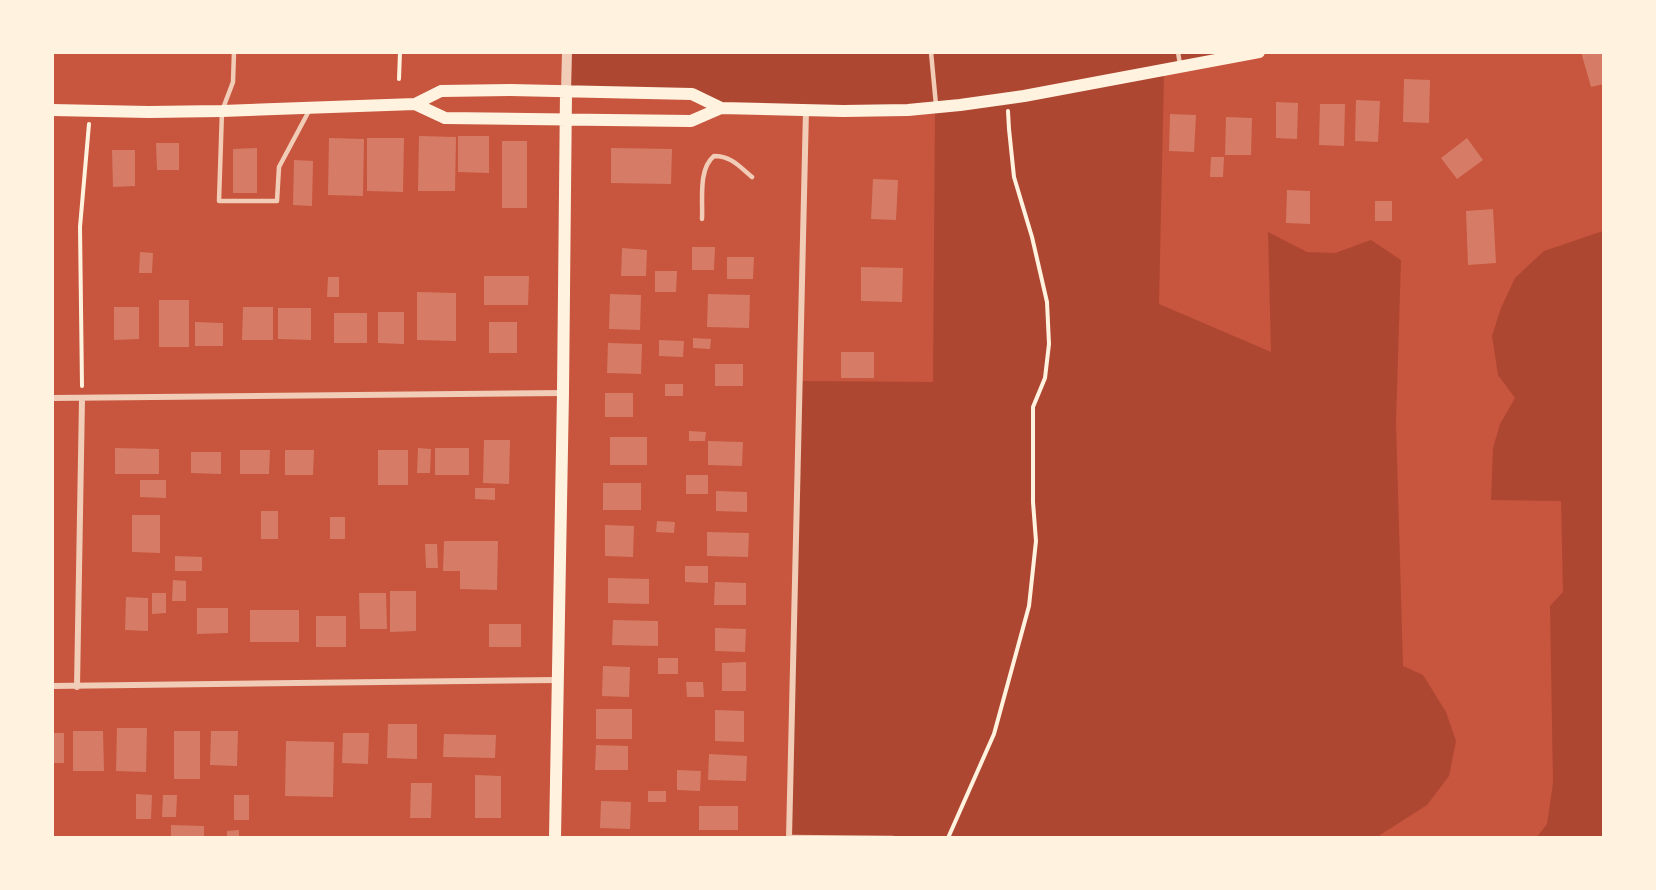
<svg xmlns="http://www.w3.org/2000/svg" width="1656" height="890" font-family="Karla,sans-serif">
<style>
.green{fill:#ae4732}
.building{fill:#d67c66}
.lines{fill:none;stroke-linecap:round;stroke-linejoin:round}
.path{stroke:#fff3e0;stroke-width:4}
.service{stroke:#f1ccb7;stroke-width:4.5}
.minor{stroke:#f1ccb7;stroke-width:6}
.tertiary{stroke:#f1ccb7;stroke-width:10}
.secondary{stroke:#fff3e0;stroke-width:12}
</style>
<rect width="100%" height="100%" fill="#c8553d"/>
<path class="green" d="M569,53h664l-69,20 -5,231 112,48 -3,-120 39,20 28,1 36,-13 30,20 -5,162 7,244 20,9 23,37 10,29 -7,35 -22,29 -47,30v2h-590l12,-456 131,1 2,-272h-214l-29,-19 -124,-1z
M1603,231v606h-66l10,-13 6,-41 -3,-177 13,-14 -2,-91 -70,-1 2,-52 7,-24 15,-26 -17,-23 -6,-39 9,-28 14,-30 29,-27z"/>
<path class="building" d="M1581,52h23v32l-13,3z
M1404,79l26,1 -1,43 -26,-1z
M1356,100l24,1 -2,41 -23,-1z
M1276,102l22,1 -1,36 -21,-1z
M1320,104h25l-1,42 -25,-1z
M1170,114l26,1 -2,37 -25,-1z
M1226,117l26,1 -1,37h-26z
M419,136l37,1 -1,54h-37z
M458,136h31v37l-31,-1z
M329,138l35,1 -1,57 -35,-1z
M367,138h37l-1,54 -36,-1z
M1467,138l16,22 -26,19 -16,-21z
M502,141h25v67h-25z
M156,143h23v27h-22z
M257,148v45h-24v-44z
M611,148l61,1 -1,35 -60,-1z
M112,150h23v36l-22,1z
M1211,157h13l-1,20h-13z
M294,160l19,1 -1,45 -19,-1z
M873,179l25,1 -2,40 -25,-1z
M1287,190l23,1v33l-24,-1z
M1375,201h17v20h-17z
M1493,209l3,54 -28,2 -2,-54z
M692,247h23l-1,23h-22z
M622,248l25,2 -1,26h-25z
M140,252l13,1 -1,20h-13z
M727,257h27l-1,22h-26z
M861,267l42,1 -1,34 -41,-1z
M655,271h22l-1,21h-21z
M484,276h45l-1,29h-44z
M328,277h11v20h-12z
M417,292l39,1v48l-39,-1z
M610,294l31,1 -1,35 -31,-1z
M708,294l42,1 -1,33 -42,-1z
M159,300h30v47h-30z
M114,307h25v32l-25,1z
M243,307h30v33h-31z
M278,308h33v32l-33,-1z
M378,312h26v32l-26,-1z
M334,313h33v30h-33z
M195,322l28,1v23h-28z
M489,322h28v31h-28z
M693,338l18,1 -1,10 -17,-1z
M659,340l25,1 -1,16 -24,-1z
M608,343l34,1 -1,30 -34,-1z
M841,352h33v26h-33z
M715,364h28v22h-28z
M665,384h18v12h-18z
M605,393h28v24h-28z
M689,431l17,1 -1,9h-16z
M610,437h37v28h-37z
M484,440h26l-1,44 -26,-1z
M708,441l35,1 -1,24 -34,-1z
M115,448l44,1v25h-44z
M418,448l13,1 -1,24h-13z
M435,448h34v27h-34z
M240,450h30l-1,24h-29z
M285,450h29l-1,25h-28z
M378,450h30v35h-30z
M191,452h30v22l-30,-1z
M686,475h22v19h-22z
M140,480h26v18l-26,-1z
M603,483h38v27h-38z
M475,488h20v12l-20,-1z
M716,491l31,1v20l-31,-1z
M261,511h17v28h-17z
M132,515h28v38l-28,-1z
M330,517h15v22h-15z
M657,521l18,1 -1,11 -18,-1z
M605,525l29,1 -1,31 -28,-1z
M707,532l42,1 -1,24 -41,-1z
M444,541h54l-1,49 -37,-1v-18h-17z
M425,544h12l1,24h-12z
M175,556l27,1v14h-27z
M685,566h23v17l-23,-1z
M608,578l41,1v25l-41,-1z
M173,580l13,1v20h-14z
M715,582l31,1v22h-32z
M390,591h26v40l-26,1z
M152,593h14v20l-14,1z
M359,593h27l1,36h-27z
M126,597l22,1v33l-23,-1z
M197,608h31v25l-31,1z
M250,610h49v32h-49z
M316,616h30v31h-30z
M613,620l45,1v25l-46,-1z
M489,624h32v23h-32z
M715,628l31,1 -1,23 -30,-1z
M658,658h20v16h-20z
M746,662v29h-24v-28z
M603,666l27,1 -1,30 -27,-1z
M686,682h17l1,15h-17z
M596,709h36v30h-36z
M715,710l29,1v31l-29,-1z
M388,724h29v35l-30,-1z
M117,728h30l-1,44 -30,-1z
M73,731h30l1,40h-31z
M174,731h26v48h-26z
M211,731h27l-1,35 -27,-1z
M52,733h12v30h-12z
M343,733h26l-1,31 -26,-1z
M444,734l52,1 -1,23 -52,-1z
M286,741l48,1 -1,55 -48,-1z
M596,745l32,1v24h-33z
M709,754l38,2 -1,25 -38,-1z
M677,770l24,1 -1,20 -23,-1z
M475,775l26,1v42h-26z
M411,783h21l-1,35h-21z
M648,791h18v11h-18z
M136,794l16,1 -1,24h-15z
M163,795h14l-1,22h-14z
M234,795h15v25h-15z
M601,801l30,1 -1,27 -30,-1z
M699,806h39v24h-39z
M171,825l33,1v12h-33z
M239,830v8h-12v-7z"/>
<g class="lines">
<path class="path" d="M399,79l1,-27
M82,386l-2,-159 9,-103
M948,838l46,-104 35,-128 7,-65 -3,-39v-95l12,-29 4,-34 -2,-42 -15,-65 -18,-60 -5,-48 -1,-18"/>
<path class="service" d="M234,52l-1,30 -11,29 -3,90h58l2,-34 31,-58
M931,52l5,53
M1178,52l2,13
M702,219c1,-19 -4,-50 12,-63 17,0 25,10 38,21
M789,837l104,1"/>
<path class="minor" d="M52,398l511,-5
M52,686l505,-6
M77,687l5,-288
M789,838l17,-728"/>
<path class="tertiary" d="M566,91l1,-39"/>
<path class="secondary" d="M415,104l30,14 162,2 84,1 30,-13 122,3 65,-1 52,-5 64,-9 235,-44
M52,110l97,2 73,-1 193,-7 26,-13 69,-1 182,4 29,14
M555,838l8,-445 3,-302"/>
</g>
<rect width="1656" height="890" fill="none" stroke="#fff3e0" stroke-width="108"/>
</svg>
